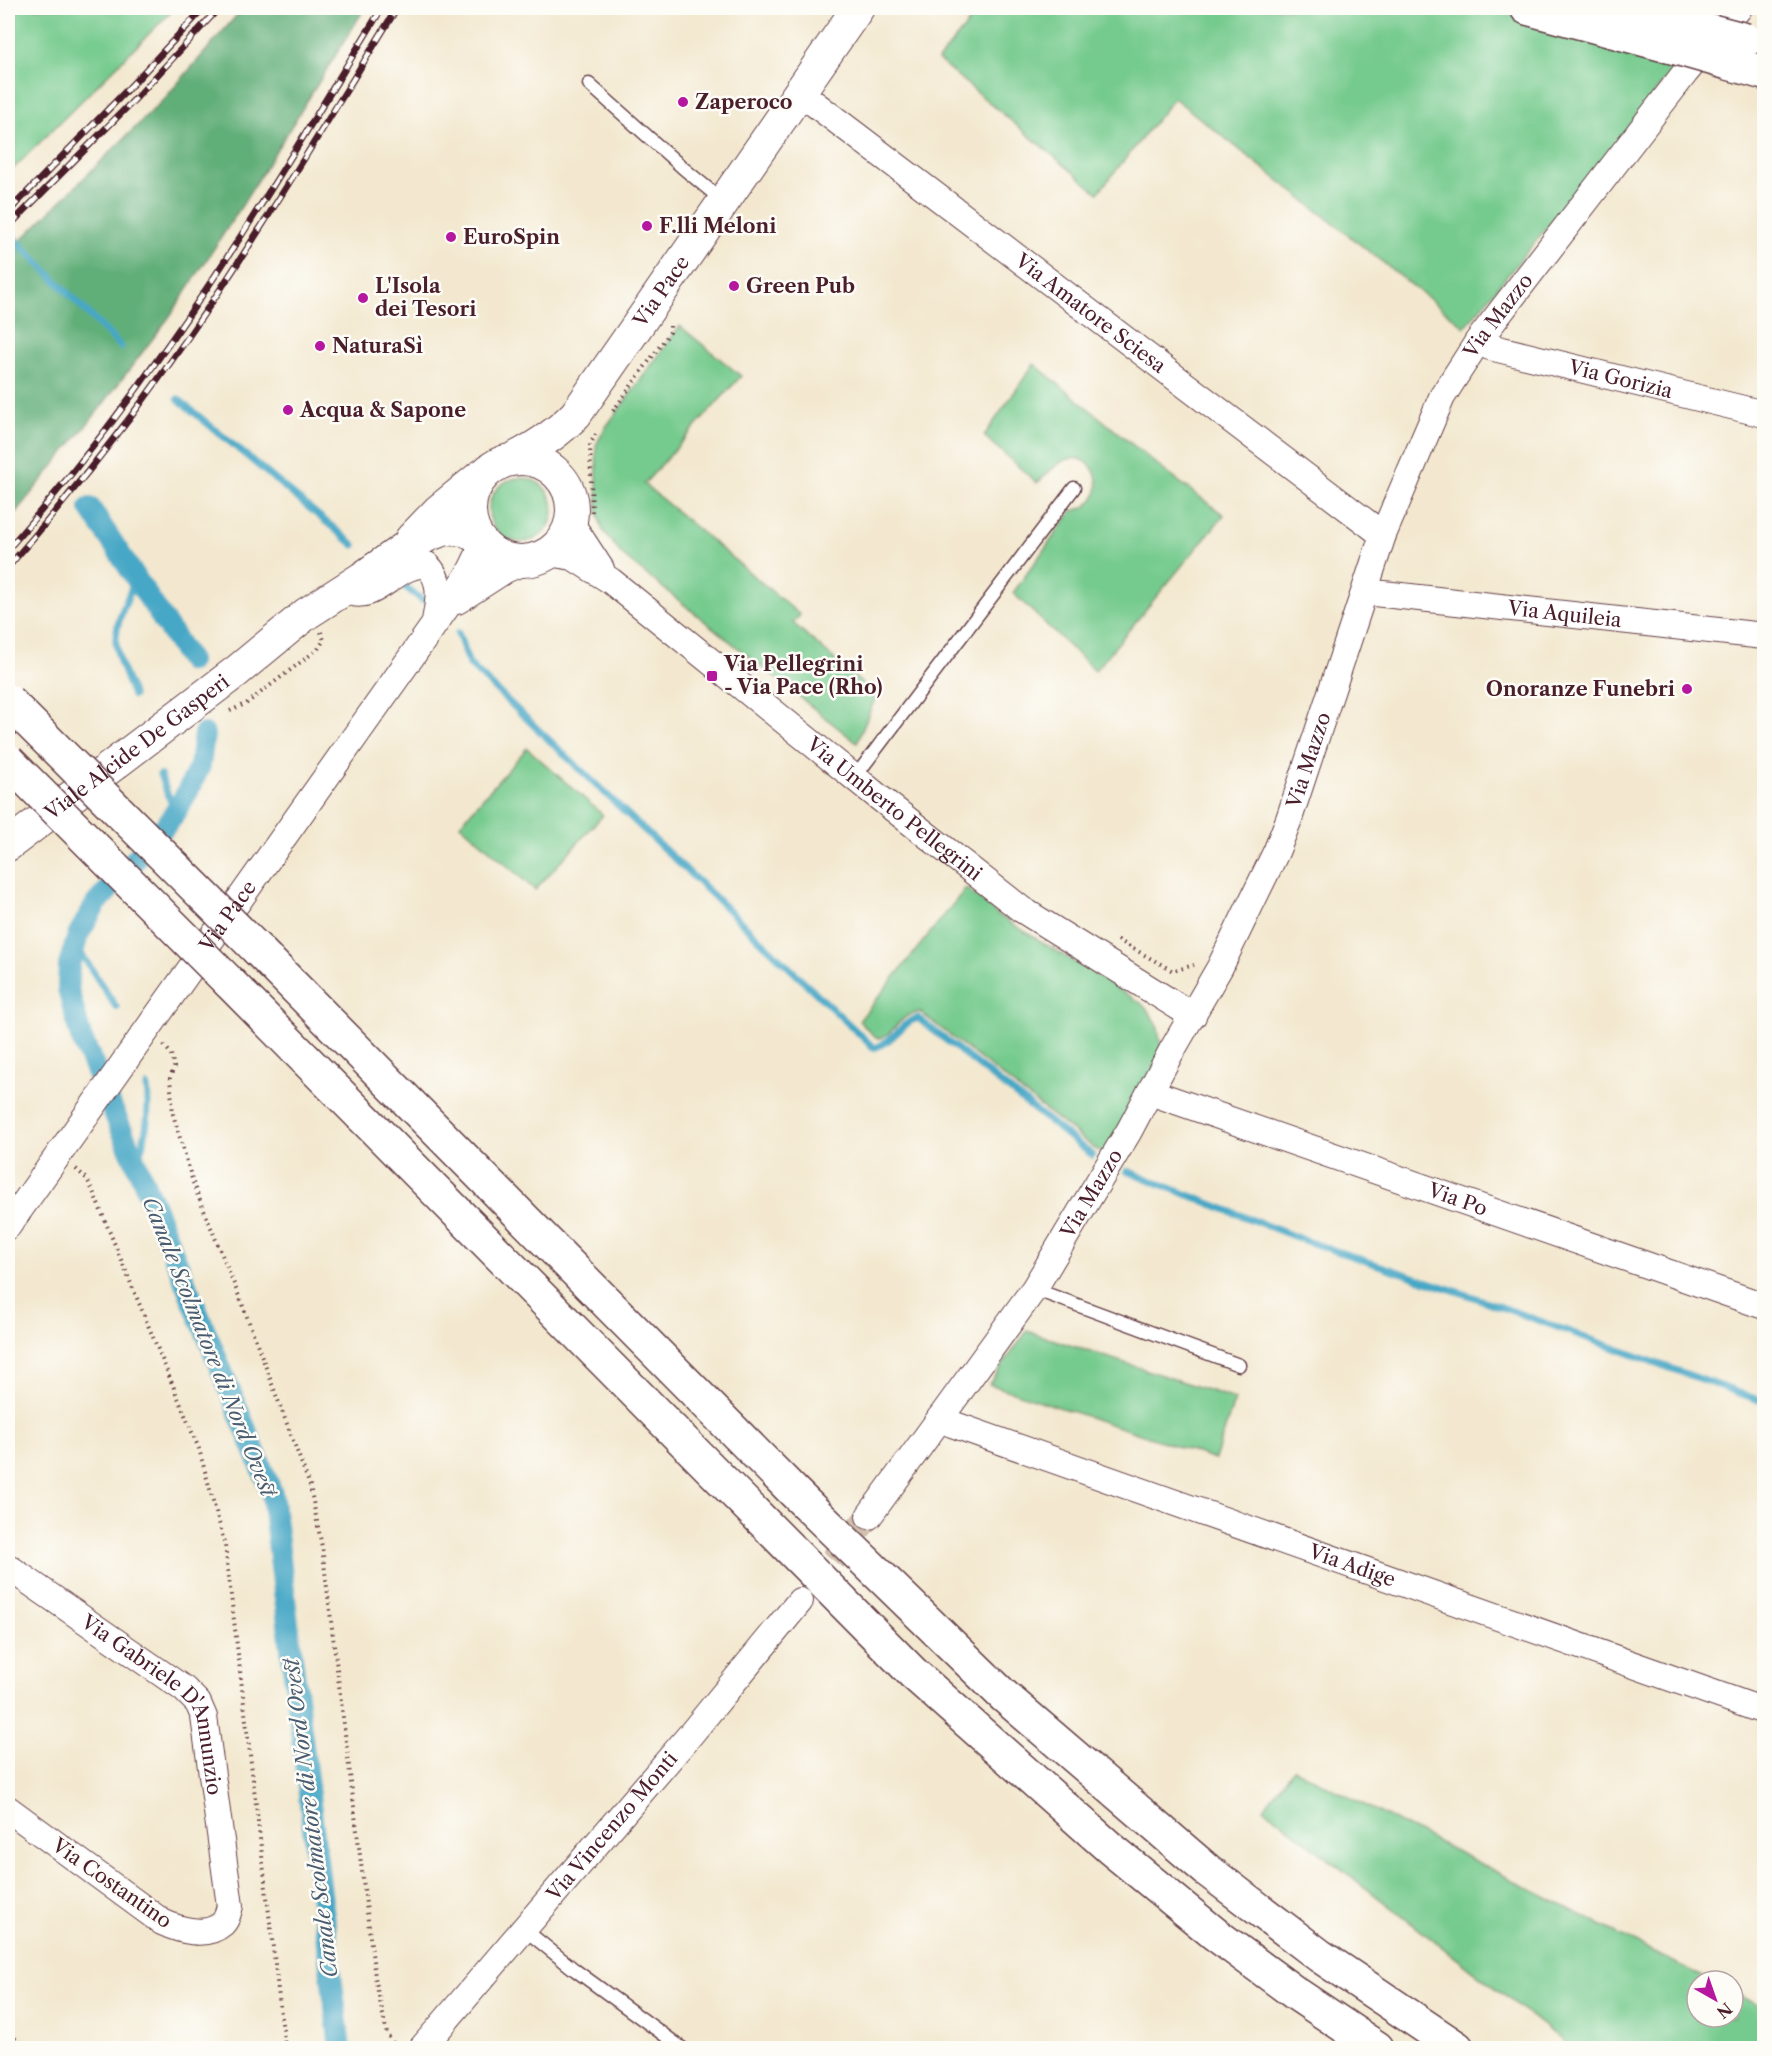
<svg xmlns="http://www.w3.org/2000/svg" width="1772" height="2056" font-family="'Libre Caslon Text',serif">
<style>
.green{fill:#75ca8d;stroke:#60745c;stroke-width:1.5}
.forest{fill:#60ae78;stroke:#556652;stroke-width:1.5}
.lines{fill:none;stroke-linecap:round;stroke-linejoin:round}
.stream{stroke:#47a7c6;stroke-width:7}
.canal{stroke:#47a7c6;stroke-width:22}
.minor-tunnel{stroke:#d1c0ae;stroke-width:26;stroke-dasharray:26 13;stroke-linecap:butt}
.service-casing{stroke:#633d44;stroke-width:15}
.minor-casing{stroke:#633d44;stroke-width:28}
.tertiary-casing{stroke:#633d44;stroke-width:34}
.trunk-casing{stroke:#633d44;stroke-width:36}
.motorway-casing{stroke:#633d44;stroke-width:36}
.path{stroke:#633d44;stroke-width:4;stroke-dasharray:1.5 4.5;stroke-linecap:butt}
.service{stroke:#fff;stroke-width:12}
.minor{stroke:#fff;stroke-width:26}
.tertiary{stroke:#fff;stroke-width:32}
.trunk{stroke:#fff;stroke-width:33}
.motorway{stroke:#fff;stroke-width:33}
.rail-casing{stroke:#4a1f2b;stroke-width:7}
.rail{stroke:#fdfcf7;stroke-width:4.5;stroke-dasharray:14;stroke-linecap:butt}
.trunk-bridge-casing{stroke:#633d44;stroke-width:36;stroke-linecap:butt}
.motorway-bridge-casing{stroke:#633d44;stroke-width:36;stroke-linecap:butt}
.trunk-bridge{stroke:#fff;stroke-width:33}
.motorway-bridge{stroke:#fff;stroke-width:33}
.poi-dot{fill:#b5179e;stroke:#fdfcf7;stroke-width:2}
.labels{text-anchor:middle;stroke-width:5;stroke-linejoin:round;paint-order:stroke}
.poi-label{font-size:20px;font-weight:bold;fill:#4a1f2b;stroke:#fdfcf7;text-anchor:start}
.street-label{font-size:20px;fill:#4a1f2b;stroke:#fdfcf7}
.water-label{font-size:21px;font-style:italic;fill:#495c71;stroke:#fdfcf7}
</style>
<rect width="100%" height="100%" fill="#fdfcf7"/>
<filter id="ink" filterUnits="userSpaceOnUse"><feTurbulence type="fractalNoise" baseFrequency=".0167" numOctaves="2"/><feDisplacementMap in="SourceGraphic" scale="12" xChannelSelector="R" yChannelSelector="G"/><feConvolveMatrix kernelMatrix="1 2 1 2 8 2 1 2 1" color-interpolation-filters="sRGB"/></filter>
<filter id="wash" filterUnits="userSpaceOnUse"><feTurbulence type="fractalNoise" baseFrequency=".008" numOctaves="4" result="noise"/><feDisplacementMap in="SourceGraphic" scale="24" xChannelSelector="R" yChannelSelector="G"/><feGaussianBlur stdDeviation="1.35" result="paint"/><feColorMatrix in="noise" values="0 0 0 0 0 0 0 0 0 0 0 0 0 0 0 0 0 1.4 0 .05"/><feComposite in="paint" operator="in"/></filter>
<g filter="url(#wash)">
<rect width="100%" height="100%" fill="#f3e8cf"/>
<path class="green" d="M8,8h167l-167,166z
M981,8h505l195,51 -86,110 -130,158 -291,-229 -76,95 -160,-133z
M680,326l61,50 -97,108 156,131 -7,8 83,73 -19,47 -235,-188 -20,-26 -4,-17 -2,-67 10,-18z
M1034,364l132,108 58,43 -129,156 -82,-78 59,-82c45,-8 23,-66 -9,-50 -8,4 -19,16 -26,22l-53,-47z
M489 510a32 32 0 1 1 64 0a32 32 0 1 1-64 0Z
M527,748l76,67 -68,75 -75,-66z
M966,888l32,27 143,88 9,10 8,15 4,25 -55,102 -13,-7 -174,-136c-25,4 -23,22 -43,27l-18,-18z
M1027,1331l208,68 -20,60 -226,-75z
M1294,1769l417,212h-14v36h36v-25l31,16v40h-192l-309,-240z"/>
<path class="forest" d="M243,8h122l-124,199 -71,109 -76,100 -86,106v-269l157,-155z"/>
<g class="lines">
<path class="stream" d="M10,234l111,113
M178,399l176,146
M403,585l19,15
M458,633l11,31 405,384c21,-7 25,-24 44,-30l174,137
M133,696c-6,-17 -16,-36 -17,-55 -1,-18 13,-46 20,-63
M160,775l15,37
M75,944l41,63
M136,1163c11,-25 14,-50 11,-77
M1127,1171l179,70 162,54 296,107"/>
<path class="canal" d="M90,508l100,153
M204,734l-4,32 -15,30 -14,23 -75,85 -18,31 -9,30 -1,24 13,48 55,126 136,330 68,555"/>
</g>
</g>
<g filter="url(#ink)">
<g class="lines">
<path class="minor-tunnel" d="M808,1590l61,-74"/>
<g class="service-casing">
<path id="service" d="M589,84l94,84 40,33
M855,777l219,-289
M1034,1289l205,76
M524,1929l51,41 107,78"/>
</g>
<g class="minor-casing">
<g id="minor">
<path id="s1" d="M799,92l584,443"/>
<path id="s2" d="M1478,341l12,6 274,67"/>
<path d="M571,523l30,46"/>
<path id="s3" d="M548,553l25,4 38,24 270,218 140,110 172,107"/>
<path d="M348,591c27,14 49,-30 79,-26 16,16 12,35 8,56"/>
<path id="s4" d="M1365,592l399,44"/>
<path d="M457,601l48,-31 21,-9"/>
<path id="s5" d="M1150,1092l614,214"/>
<path id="s6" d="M8,1226l438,-618c14,-21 30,-41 36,-65"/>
<path id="s7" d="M940,1418l12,6 812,287"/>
<path id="s8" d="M869,1516l165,-227 95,-158 42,-79 49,-85 56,-115 13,-33 94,-284 59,-138 36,-56 207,-268 54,-65"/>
<path id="s9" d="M8,1567l176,122 14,14 6,14 26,189c-2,6 -3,14 -8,18 -16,14 -43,6 -60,-2l-154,-113"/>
<path id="s10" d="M422,2048l268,-313 110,-134"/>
</g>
</g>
<g class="tertiary-casing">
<g id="tertiary">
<path id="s11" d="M515,458c23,-12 43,-25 61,-44l282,-406"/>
<circle cx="521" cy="510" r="51"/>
<path d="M411,539l27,-28 43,-35"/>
<path id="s12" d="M8,845l229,-174 69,-57 56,-36 41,-29 26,-14 17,-6 18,1 13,7"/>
</g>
</g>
<g class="trunk-casing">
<path id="trunk" d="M1527,8l149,40
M1625,8l71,19
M1728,63l36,10"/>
</g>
<g class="motorway-casing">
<path id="motorway" d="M257,949l539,545 208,202 203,174 113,86 137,92
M229,982l684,691 197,175 105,86 80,59 82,55"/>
</g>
<path class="path" d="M613,411l57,-79v-6
M592,512l-2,-68 8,-13
M230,711l17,-8 71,-54 6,-9 -3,-8
M1118,940l55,31 21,-6
M164,1045l7,9 3,13 -4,11 3,36 21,72 49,120 67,180 12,61 53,430 12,57 9,14
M76,1169l11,10 5,10 107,260 26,96 60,503
M10,2035l19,13"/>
<use href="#service" class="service"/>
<use href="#minor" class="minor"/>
<use href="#tertiary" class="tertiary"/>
<use href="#trunk" class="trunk"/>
<use href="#motorway" class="motorway"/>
<g class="rail-casing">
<path id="rail" d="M8,212l120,-123 76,-81
M8,227l129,-130 82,-89
M8,549c58,-66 112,-135 162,-207 76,-108 143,-222 212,-334
M8,567c42,-48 82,-97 121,-148 98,-130 182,-272 268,-411"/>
</g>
<use href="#rail" class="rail"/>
<g class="trunk-bridge-casing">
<path id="trunk-bridge" d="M1696,27l50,13
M1676,48l52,15"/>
</g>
<g class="motorway-bridge-casing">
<path id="motorway-bridge" d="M8,701l249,248
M8,761l221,221"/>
</g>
<use href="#trunk-bridge" class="trunk-bridge"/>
<use href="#motorway-bridge" class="motorway-bridge"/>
</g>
</g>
<g class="poi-dot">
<circle cx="683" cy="102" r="6"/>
<circle cx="647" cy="226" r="6"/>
<circle cx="451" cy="237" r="6"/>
<circle cx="734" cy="286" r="6"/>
<circle cx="363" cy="298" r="6"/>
<circle cx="320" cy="346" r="6"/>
<circle cx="288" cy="410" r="6"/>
<rect x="706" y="670" width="12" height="12" rx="3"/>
<circle cx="1687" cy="689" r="6"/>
</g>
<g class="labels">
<g class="poi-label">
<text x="695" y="109">Zaperoco</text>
<text x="659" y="233">F.lli Meloni</text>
<text x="463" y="244">EuroSpin</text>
<text x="375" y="293">L'Isola<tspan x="375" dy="23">dei Tesori</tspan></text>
<text x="746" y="293">Green Pub</text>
<text x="332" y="353">NaturaSì</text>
<text x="300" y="417">Acqua &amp; Sapone</text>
<text x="724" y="671">Via Pellegrini<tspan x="724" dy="23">- Via Pace (Rho)</tspan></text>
<text x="1675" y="696" text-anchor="end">Onoranze Funebri</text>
</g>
<g class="street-label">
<text dy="7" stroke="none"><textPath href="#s11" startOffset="225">Via Pace</textPath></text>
<text dy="7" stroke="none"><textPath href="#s1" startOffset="366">Via Amatore Sciesa</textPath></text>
<text dy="7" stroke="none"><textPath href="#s8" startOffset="1364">Via Mazzo</textPath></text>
<text dy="7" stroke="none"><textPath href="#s2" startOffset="148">Via Gorizia</textPath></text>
<text dy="7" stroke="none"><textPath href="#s4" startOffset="201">Via Aquileia</textPath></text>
<text dy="7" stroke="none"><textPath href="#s12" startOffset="162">Viale Alcide De Gasperi</textPath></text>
<text dy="7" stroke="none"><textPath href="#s8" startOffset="878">Via Mazzo</textPath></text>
<text dy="7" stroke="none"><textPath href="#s3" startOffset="434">Via Umberto Pellegrini</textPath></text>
<text dy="7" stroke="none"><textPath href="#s6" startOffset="380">Via Pace</textPath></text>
<text dy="7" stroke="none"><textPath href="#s8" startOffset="392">Via Mazzo</textPath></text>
<text dy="7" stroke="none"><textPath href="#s5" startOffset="326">Via Po</textPath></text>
<text dy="7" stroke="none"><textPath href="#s7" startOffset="438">Via Adige</textPath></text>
<text dy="7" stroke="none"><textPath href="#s9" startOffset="210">Via Gabriele D'Annunzio</textPath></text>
<text dy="7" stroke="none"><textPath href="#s10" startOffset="292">Via Vincenzo Monti</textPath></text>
<text transform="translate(112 1883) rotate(35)" y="7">Via Costantino</text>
</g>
<g class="water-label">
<text transform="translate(209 1347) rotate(68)" y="7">Canale Scolmatore di Nord Ovest</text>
<text transform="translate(311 1818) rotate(-97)" y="7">Canale Scolmatore di Nord Ovest</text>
</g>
</g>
<rect width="1772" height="2056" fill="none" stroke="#fdfcf7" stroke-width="30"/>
<g transform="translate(1715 1999) rotate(140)"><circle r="28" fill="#fdfcf7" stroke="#b5a4a5" stroke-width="1.5"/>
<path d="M0-4.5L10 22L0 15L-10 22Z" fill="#b5179e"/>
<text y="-9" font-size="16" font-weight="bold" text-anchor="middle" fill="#4a1f2b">N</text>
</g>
</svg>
